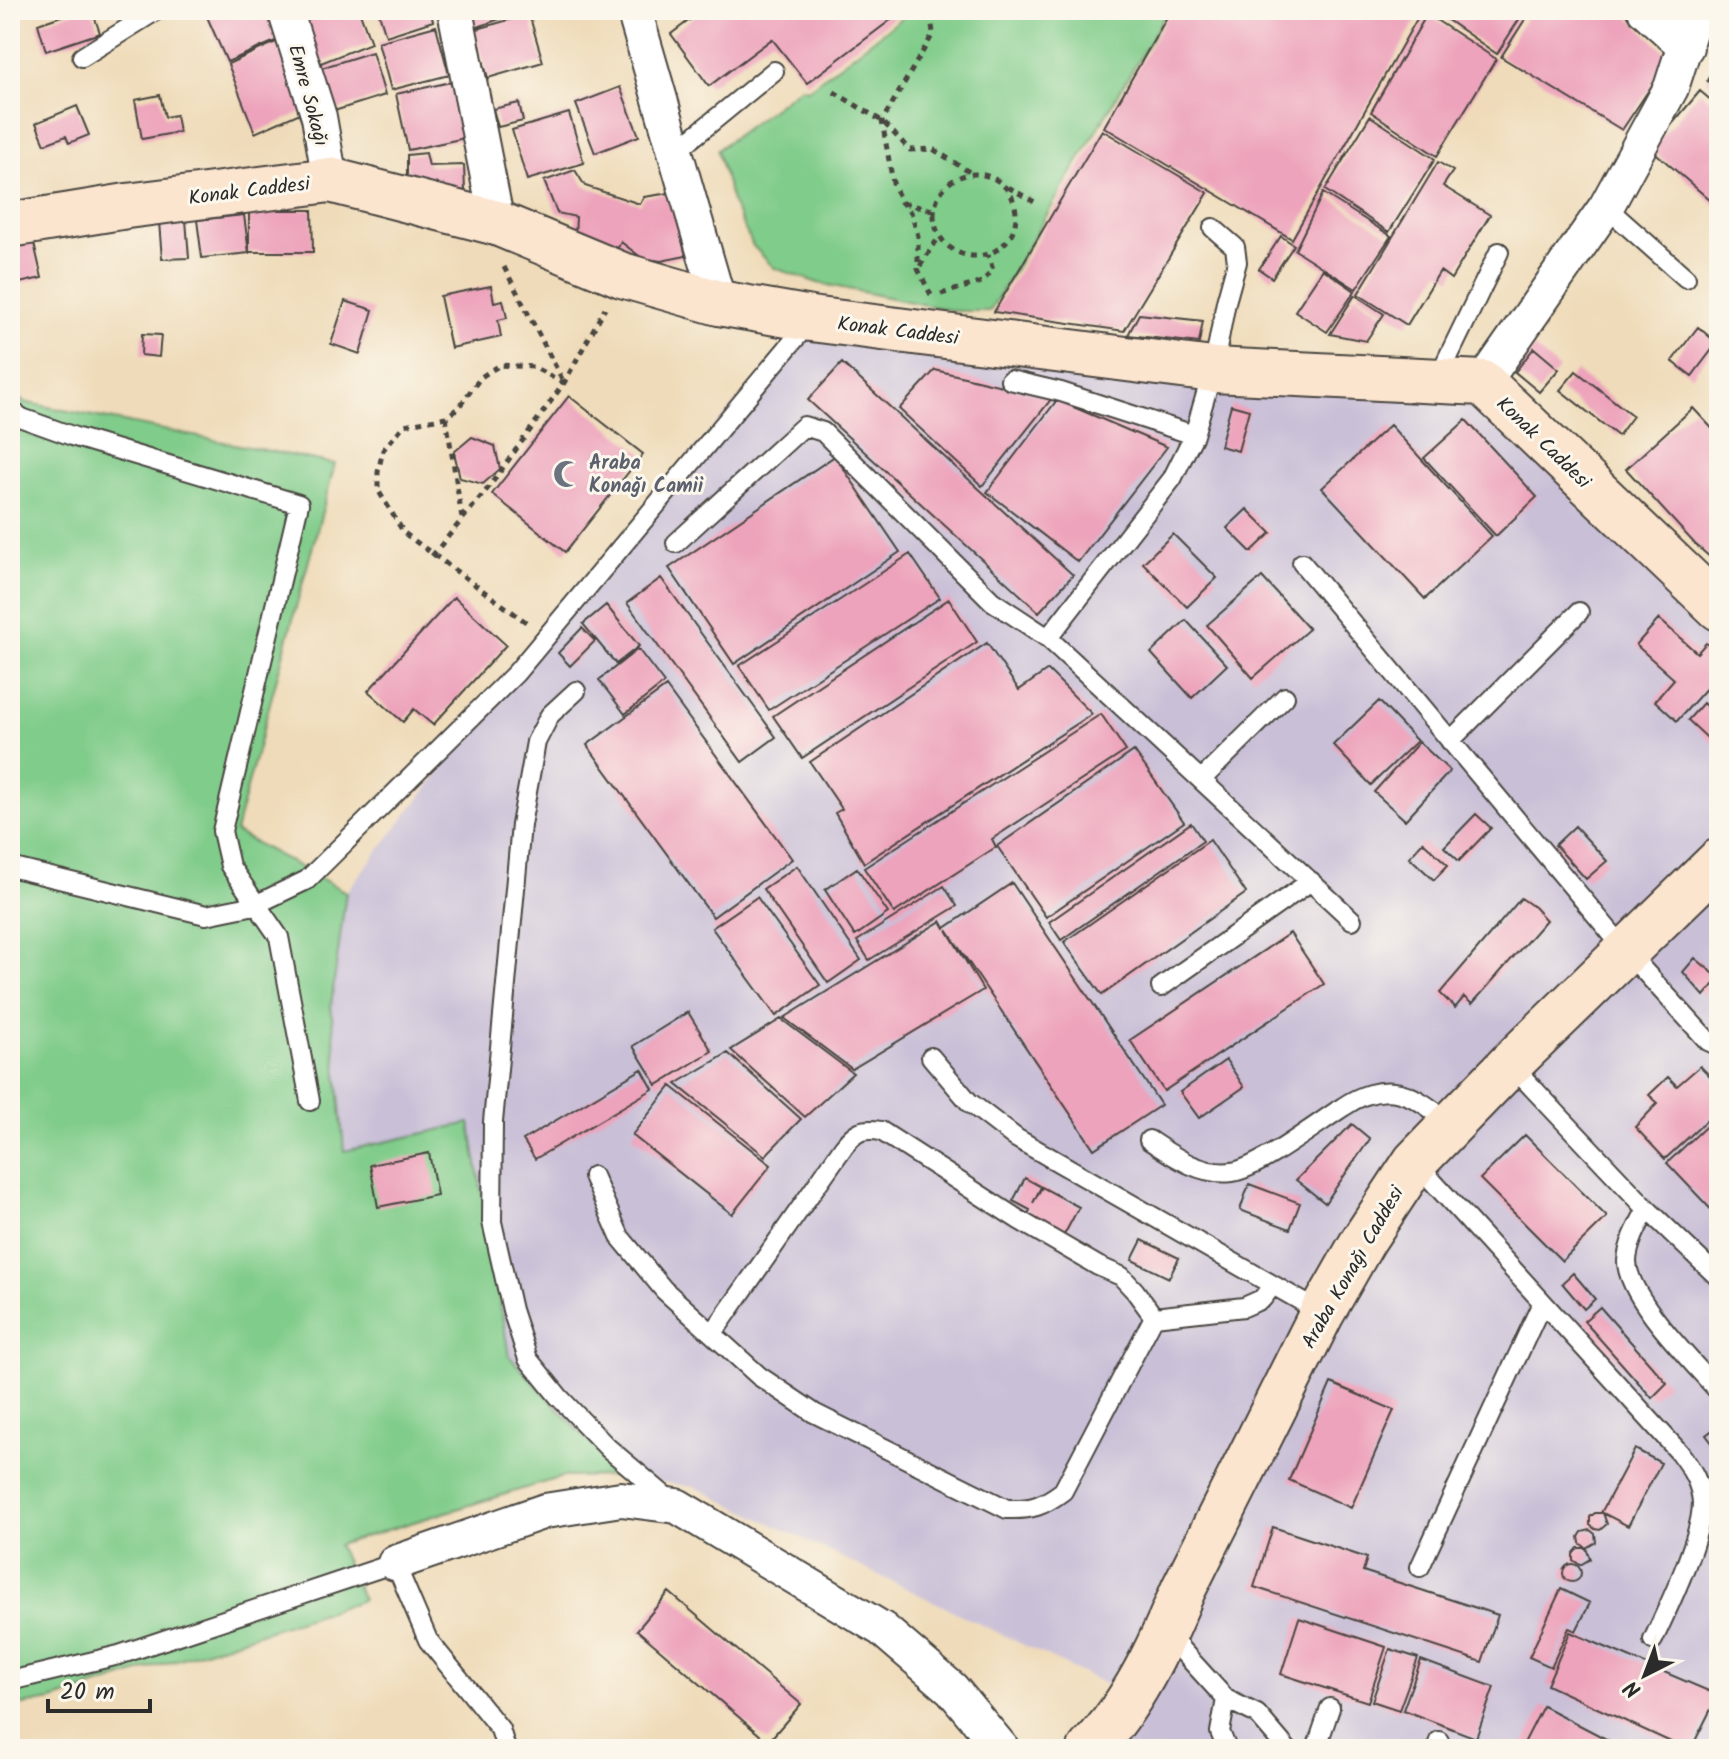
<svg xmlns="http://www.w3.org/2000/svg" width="1729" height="1759" font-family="Kalam,sans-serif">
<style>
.industrial{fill:#c9bfd7}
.green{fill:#80cc8a;stroke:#567c5a;stroke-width:2}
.building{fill:#eda3bb}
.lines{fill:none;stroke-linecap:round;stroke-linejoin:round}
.lane-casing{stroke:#484540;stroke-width:22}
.street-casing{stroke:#484540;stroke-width:38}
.secondary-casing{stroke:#484540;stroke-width:48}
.path{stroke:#484540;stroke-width:5;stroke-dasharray:6 6;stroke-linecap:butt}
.lane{stroke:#fff;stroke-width:18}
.street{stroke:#fff;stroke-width:34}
.secondary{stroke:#fce5cf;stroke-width:44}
.labels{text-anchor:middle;stroke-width:6;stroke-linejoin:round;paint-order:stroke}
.street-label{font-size:20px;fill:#2b2b2b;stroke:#fbf7ec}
.worship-label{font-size:20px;font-weight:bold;fill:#5b616d;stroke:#fbf7ec;text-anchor:start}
</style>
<rect width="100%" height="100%" fill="#fbf7ec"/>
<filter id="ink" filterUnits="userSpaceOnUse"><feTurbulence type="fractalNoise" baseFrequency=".0125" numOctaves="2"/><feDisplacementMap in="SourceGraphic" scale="16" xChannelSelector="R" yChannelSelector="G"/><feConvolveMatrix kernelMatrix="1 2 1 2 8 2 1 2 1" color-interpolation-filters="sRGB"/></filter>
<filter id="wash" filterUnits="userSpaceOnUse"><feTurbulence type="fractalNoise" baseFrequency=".006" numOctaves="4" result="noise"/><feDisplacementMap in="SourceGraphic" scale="32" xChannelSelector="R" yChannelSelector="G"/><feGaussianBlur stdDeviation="1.8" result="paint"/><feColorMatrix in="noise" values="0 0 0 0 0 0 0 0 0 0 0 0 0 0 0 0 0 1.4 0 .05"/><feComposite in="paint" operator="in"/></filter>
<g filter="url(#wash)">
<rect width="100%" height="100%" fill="#efdbb9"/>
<path class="industrial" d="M811,319l672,64 236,225v1141h-601l12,-53 -435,-209 -74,-11 -112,-120 -39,-233 -126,28 -13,-146 15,-113 335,-428z"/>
<path class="green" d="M912,10h256l-178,301h-35l-137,-28 -44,-15 -21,-22 -20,-41 -16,-55 84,-63 7,2z
M10,388l13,14 312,62 -100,368 111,60 -15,113 13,146 126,-28 39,233 112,120 -59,1 -224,68 25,55 -311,100 -42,7z"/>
<g id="blocks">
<path class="building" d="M79,10h13l8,23 -54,18 -8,-27z
M204,10h64l12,29 -53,23z
M335,10h24l12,33 -55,22 -15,-44z
M378,10h52l3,11 -47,15z
M468,10h56l-49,18z
M703,10h201l-97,73 -35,-44 -63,47 -38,-52z
M1171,10h251l-130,229 -188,-112z
M1433,10h92l-28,44z
M1531,10h90l50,47 -49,73 -121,-73z
M529,14l14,48 -55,16 -14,-48z
M1427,14l69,45 -59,97 -66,-44z
M436,26l13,49 -58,15 -13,-48z
M276,42l31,68 -52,23 -27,-69z
M372,52l13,43 -54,17 -13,-43z
M1719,55v32l-12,-6z
M451,82l14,56 -57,12 -12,-56z
M620,87l19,49 -44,17 -19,-49z
M1700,91l19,16v101l-68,-59z
M160,95l5,22 11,-2 3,17 -37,7 -7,-39z
M519,103l4,18 -25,6 -5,-18z
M77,106l12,29 -20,8 -3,-7 -21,8 -9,-21z
M569,113l15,50 -57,17 -15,-50z
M1370,116l65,43 -46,73 -64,-42z
M1102,130l106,63 -84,138 -130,-19z
M426,153l3,13 35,-1 1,26 -58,-9v-27z
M1438,162l15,9 -10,15 47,29 -39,64 -11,-8 -33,54 -49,-31z
M575,170l10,16 55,18 4,-7 26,-4 16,63 -25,5 -19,-3 -21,-16 -6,11 -40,-17 1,-19 -19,-4 -13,-32z
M1323,193l68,43 -35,53 -61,-39z
M249,210h63l1,42h-64z
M244,215l5,38 -47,5 -5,-38z
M186,220l3,38 -27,1 -3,-37z
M1281,236l13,9 -22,33 -13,-9z
M33,239l9,39 -32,7v-41z
M1323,269l32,22 -28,41 -32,-21z
M491,286l3,16 9,-2 4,18 -9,2 3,17 -50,11 -11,-52z
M1355,295l29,19 -18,27 -36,-7z
M345,301l28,9 -13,44 -29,-10z
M1139,314l64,7 -4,22 -71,-8z
M1698,327l19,16 -25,33 -20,-15z
M142,334l19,1 -2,22 -18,-2z
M1534,348l25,21 -20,23 -24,-20z
M842,363l231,212 -34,37 -231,-212z
M935,370l117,28 -70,88 -83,-77z
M1576,371l57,45 -15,20 -58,-46z
M569,396l74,58 -78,98 -73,-58z
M1057,400l110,47 -89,115 -91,-70z
M1231,405l18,5 -11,41 -18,-5z
M1693,408l26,28v129l-24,-21 -69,-75z
M1466,420l71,77 -41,39 -72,-78z
M1390,425l102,111 -67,63 -103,-111z
M472,437l23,9 5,23 -17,15 -23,-6 -6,-26z
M835,456l65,96 -166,112 -65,-96z
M1247,509l24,24 -20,19 -24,-24z
M1173,534l44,44 -30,29 -44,-44z
M910,554l30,44 -171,112 -30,-44z
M1262,577l47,52 -56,49 -46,-53z
M661,578l115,159 -34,25 -115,-159z
M454,597l52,48 -73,80 -19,-16 -11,13 -35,-31z
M949,599l28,43 -175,116 -29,-42z
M606,605l33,41 -23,18 -33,-40z
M1659,619l38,34 9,-10 13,10v21l-42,47 -22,-20 19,-22 -38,-34z
M1186,620l41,45 -35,33 -41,-45z
M582,628l13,13 -25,25 -12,-13z
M987,643l32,47 29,-20 44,44 -228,149 -29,-50 7,-4 -32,-47z
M638,649l26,34 -39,31 -26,-34z
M666,687l126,172 -79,58 -126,-172z
M1379,701l38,40 -46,44 -38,-40z
M1703,703l16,15v31l-31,-29z
M1101,714l25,37 -134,88 4,8 -102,66 -30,-45z
M1419,742l31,29 -45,49 -31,-28z
M1134,751l50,71 -138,95 -49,-71z
M1476,814l15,14 -32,33 -15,-14z
M1191,823l12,18 -142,99 -12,-18z
M1575,826l32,35 -21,18 -31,-34z
M1210,840l36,53 -144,102 -38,-53z
M1423,842l25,23 -14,15 -25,-23z
M797,866l64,94 -33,23 -65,-94z
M857,868l31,45 -33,23 -30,-46z
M1012,883l149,222 -67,44 -147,-219 36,60 -131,79 -68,-51 157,-97 4,7z
M944,886l13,20 -88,54 -12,-19z
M757,897l63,88 -44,31 -64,-88z
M1521,898l13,9 12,13 -74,84 -8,-7 -9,11 -15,-15z
M1290,933l34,51 -160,107 -34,-51z
M1695,958l24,20 -15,18 -21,-24z
M688,1012l24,39 -55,34 -24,-39z
M781,1019l72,54 -48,44 -74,-67z
M728,1053l73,66 -36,37 -89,-72z
M1226,1060l18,27 -45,31 -19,-26z
M1700,1066l19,19v24l-54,50 -30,-32 23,-24 -9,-8 19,-18 9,9z
M642,1069l11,20 -118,70 -12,-19z
M671,1086l100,79 -39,49 -100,-79z
M1719,1114v104l-52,-55z
M1352,1124l18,15 -45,64 -29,-23z
M1525,1135l82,82 -45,44 -82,-82z
M429,1153l8,42 -59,12 -8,-42z
M1025,1178l16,9 -8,16 9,-16 37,20 -15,28 -36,-21 2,-4 -17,-9z
M1249,1184l51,19 -10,26 -50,-19z
M1142,1240l37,18 -10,20 -37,-18z
M1573,1273l22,26 -11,10 -22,-26z
M1600,1307l67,76 -15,15 -68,-77z
M1331,1383l63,27 -43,98 -62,-28z
M1719,1425v27l-13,-17z
M1635,1449l26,14 -33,63 -25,-13 4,11 -7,6 -5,-1 -5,-4v-8l5,-4h6z
M1273,1527l94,31 -4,13 135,44 -16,47 -228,-75z
M1590,1530l5,4 1,8 -10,6 4,11 -10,6 -7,-5v-6l5,-6h8l-6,-5 -1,-6 3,-5z
M1563 1573a9 9 0 1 1 18 0a9 9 0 1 1-18 0Z
M1561,1589l29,14 -14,28 -7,-3 -18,39 -22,-10z
M669,1592l132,112 -33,38 -131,-112z
M1299,1618l87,29 -18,55 -87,-28z
M1570,1632l148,63 -27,54h-5l-139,-64z
M1390,1649l28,9 -19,52 -27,-9z
M1421,1660l73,27 -18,51 -73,-28z
M1543,1706l69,36 -3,7h-88z"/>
</g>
</g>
<g filter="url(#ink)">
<use href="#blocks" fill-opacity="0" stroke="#484540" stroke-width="2"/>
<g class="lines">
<g class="lane-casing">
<path id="lane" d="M82,57l75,-47
M675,152l99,-81
M1606,207l80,71
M1213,228l22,19 2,15 -11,40 -13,68 -19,65 -22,44 -124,159 304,282
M1438,378l61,-126
M1010,380l51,12 133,43
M10,410l12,8 53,19 224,67 -77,327 8,35 49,71 31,164
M676,543l128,-117 19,6 169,169 56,37
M1302,563l324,388 82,90 11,5
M576,691l-26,24 -14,27 -15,83 -28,297 -1,100 20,88 16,49 31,38 49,51 64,54
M1450,741l129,-129
M1201,780l84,-83
M10,867l196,48 49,-10 52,-25 209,-207 294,-352
M1161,987l150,-106
M931,1057l38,45 47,36 306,175
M1510,1064l137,145 72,69
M1149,1140c24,16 52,36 83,32 26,-3 86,-49 111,-65 16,-11 37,-19 57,-14 20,5 36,20 52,32
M1415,1162l264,290c12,16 22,31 23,51 0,34 -34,105 -49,137
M593,1176l27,61 44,53 95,86 55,37 193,96c25,1 36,-3 56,-18l91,-174
M1647,1209c-8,15 -19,34 -20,52 0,37 67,102 92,131
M1154,1317l90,-10 18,-8 11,-14
M713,1333l131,-187c12,-15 18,-18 37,-15l138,89 79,46 23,10 14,15 19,26
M1420,1567l122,-264
M1165,1632l61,67 31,15 30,35
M10,1681l109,-26 276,-92 33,77 72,89 6,20
M1226,1699l-6,33 7,17
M1316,1749l14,-41
M1436,1749l3,-8"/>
</g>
<g class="street-casing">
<path id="street" d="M285,10l34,107 11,63
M455,10l42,213
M634,10l85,293
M1645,10l41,37
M1483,383l123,-176 65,-119 25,-78
M395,1563l150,-52 76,-12 56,7 205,123 70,60 50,60"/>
</g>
<g class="secondary-casing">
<path id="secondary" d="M10,225l117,-19 203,-26 167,43 125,52 97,28 92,16 402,51 270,13 236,225
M1090,1749c43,-44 70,-103 93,-159l139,-277 41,-72 52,-79 95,-98 209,-203"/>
</g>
<path class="path" d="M834,92l48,29 28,29 23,-1 38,24
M934 215a41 41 0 1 1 82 0a41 41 0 1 1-82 0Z
M1008,187l30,17
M903,203l30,7
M920,266l19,-29
M504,267l60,116
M941,294l41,-12 11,-12 -5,-15
M931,295l-13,-26v-33l-7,-24 -10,-10 -8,-19 -11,-62 51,-87 -2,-18 4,-6
M446,417l16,101
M432,556l57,-69 75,-104 41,-75
M526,622l-122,-89 -26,-43v-18l5,-22 21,-25 42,-8 12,-9 23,-31 19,-12 33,2 31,16"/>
<use href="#lane" class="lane"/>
<use href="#street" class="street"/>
<use href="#secondary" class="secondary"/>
</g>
</g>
<defs>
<g id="mosque-bare" transform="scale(2.16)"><path d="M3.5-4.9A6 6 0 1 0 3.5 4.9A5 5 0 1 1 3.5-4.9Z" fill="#6b7280" stroke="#fbf7ec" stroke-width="2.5" paint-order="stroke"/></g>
</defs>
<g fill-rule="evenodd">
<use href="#mosque-bare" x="567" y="474"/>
</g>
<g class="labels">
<g class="street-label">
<text transform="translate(309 95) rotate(75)" y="7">Emre Sokağı</text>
<text transform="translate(249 190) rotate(-7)" y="7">Konak Caddesi</text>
<text transform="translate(898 330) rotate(7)" y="7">Konak Caddesi</text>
<text transform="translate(1544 442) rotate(44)" y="7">Konak Caddesi</text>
<text transform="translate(1352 1267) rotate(-60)" y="7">Araba Konağı Caddesi</text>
</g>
<g class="worship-label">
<text x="589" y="469">Araba<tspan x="589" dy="23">Konağı Camii</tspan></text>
</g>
</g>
<rect width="1729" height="1759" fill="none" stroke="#fbf7ec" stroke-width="40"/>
<g transform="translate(1645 1675) rotate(222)" stroke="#fbf7ec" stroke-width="6" paint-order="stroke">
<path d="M0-6L14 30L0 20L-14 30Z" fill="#2b2b2b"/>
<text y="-12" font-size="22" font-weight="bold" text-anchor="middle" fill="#2b2b2b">N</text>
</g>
<path d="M48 1699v12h102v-12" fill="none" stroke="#2b2b2b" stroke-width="4"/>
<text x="60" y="1699" font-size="24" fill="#2b2b2b" stroke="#fbf7ec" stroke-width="6" paint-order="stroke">20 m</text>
</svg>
